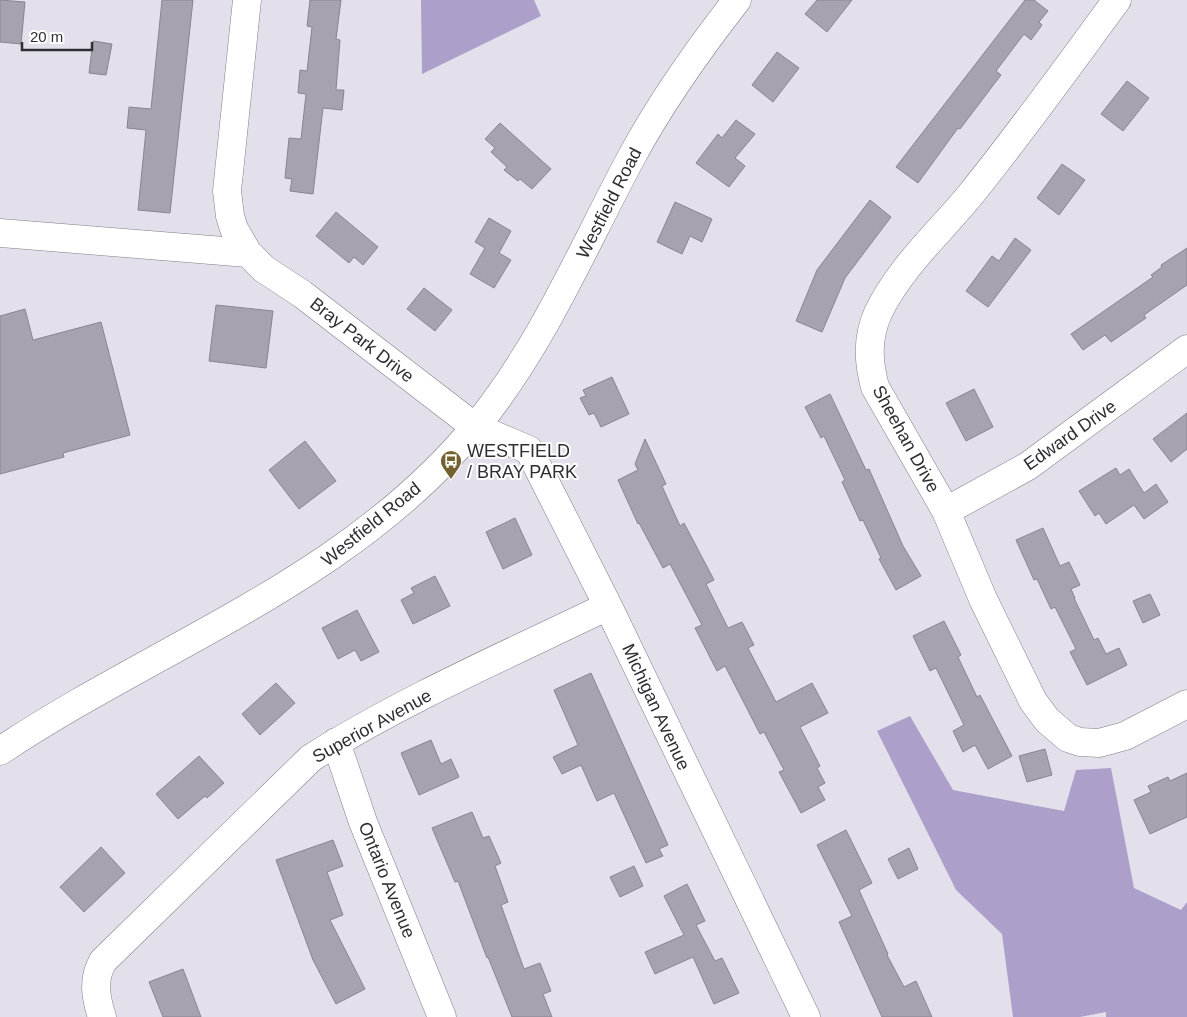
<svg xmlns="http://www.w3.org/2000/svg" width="1187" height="1017" font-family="Helvetica,sans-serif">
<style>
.forest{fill:#aca0cb}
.building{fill:#a6a3af;stroke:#888591}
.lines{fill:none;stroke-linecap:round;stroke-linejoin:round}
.minor-casing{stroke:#817e89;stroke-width:29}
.major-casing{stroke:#817e89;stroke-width:29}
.minor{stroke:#fff;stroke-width:28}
.major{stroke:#fff;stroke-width:28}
.labels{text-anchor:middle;stroke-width:4;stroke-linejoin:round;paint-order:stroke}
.street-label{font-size:18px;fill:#2f2e33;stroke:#fff}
.poi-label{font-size:18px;fill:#2f2e33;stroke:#fff;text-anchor:start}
</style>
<rect width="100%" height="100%" fill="#e3e0ec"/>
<path class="forest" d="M421,0h113l7,16 -119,58z
M910,716l43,74 111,21 12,-41 35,-2 23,120 47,22 6,-8v115h-81v-5l-26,5h-67l-11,-83 -46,-44 -79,-159z"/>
<path class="building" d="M0,0l25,2 -4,42 -21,-2z
M162,0h31l-23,213 -32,-3 8,-80 -19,-2 2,-21 22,2z
M310,0h31l-5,39 4,1 -4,50h8l-2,20 -19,-2 -10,86 -23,-3 2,-12 -7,-1 4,-40 12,1 5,-45 -8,-1 2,-23 7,1 5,-44 -5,-1z
M817,0h35l-25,32 -22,-18z
M1025,0h9l14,11 -9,11 3,3 -11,15 -7,-6 -28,37 5,4 -41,54 -2,-1 -40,55 -22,-16z
M93,41l19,3 -6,31 -17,-2z
M777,52l22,16 -26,34 -21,-17z
M1127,81l22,17 -26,33 -22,-17z
M736,120l19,14 -20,24 10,8 -16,21 -33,-24 22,-29 4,4z
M500,123l51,46 -19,20 -12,-10 -2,2 -14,-11 3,-3 -16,-15 4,-4 -10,-9z
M1062,164l23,16 -26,35 -22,-17z
M870,200l21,17 -46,61 -23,54 -26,-11 21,-51z
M675,202l37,17 -10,23 -12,-6 -8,18 -25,-12z
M336,212l42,35 -15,18 -9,-8 -5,6 -33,-27z
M489,218l22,13 -12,22 12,7 -17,28 -24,-14 15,-26 -10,-6z
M1015,238l16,12 -43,57 -22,-16 26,-35 7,5z
M1187,248v37l-43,30 2,3 -35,24 -6,-7 -22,15 -12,-16 82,-57 -2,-2 11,-8 -1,-2z
M424,288l28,22 -17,21 -28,-22z
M216,305l57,6 -7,57 -57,-7z
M25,309l8,31 68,-18 29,113 -67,18 1,4 -64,17v-158z
M612,377l17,37 -28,13 -7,-14 -5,2 -9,-17 6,-2 -3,-6z
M974,389l19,38 -27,14 -20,-38z
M830,394l36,76 3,-1 34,77 18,30 -25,14 -17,-31 2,-1 -18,-38 -3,1 -18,-39 3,-2 -21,-44 -3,2 -16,-31z
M1187,413v36l-16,13 -18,-23z
M645,439l21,45 -4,2 18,40 4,-3 30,57 -8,4 22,44 14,-6 12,23 -6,3 28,54 36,-19 16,30 -28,14 20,39 -3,2 8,15 -7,4 7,13 -24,13 -22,-41 5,-2 -20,-38 -4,2 -35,-68 -8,5 -22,-43 7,-3 -32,-61 -7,4 -24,-45 -1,1 -20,-44 20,-10 -3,-6z
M305,441l31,40 -37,28 -30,-39z
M1116,468l4,7 9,-6 15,24 12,-9 12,18 -24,17 -10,-14 -28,19 -7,-11 -4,3 -16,-25z
M515,518l17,37 -29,14 -17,-37z
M1043,528l17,38 9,-4 11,23 -9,4 4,9h-1l20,42 4,-2 8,16 13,-6 8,17 -40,20 -17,-33 6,-3 -21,-42 -4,2 -14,-30 -3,1 -18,-40z
M435,576l15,30 -37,18 -12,-24 13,-7 -3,-5z
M1150,594l10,21 -17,8 -10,-22z
M357,610l22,42 -18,9 -6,-11 -17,9 -16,-31z
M944,621l17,34 -3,2 19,40 3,-2 32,61 -24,13 -13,-24 -12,7 -10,-21 11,-6 -28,-57 -6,3 -17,-35z
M591,673l77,172 -9,4 4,7 -17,7 -32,-70 -17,8 -16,-36 -19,9 -9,-17 25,-12 -24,-55z
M276,683l19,20 -35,32 -18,-21z
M431,740l10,24 10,-5 8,18 -40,18 -18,-42z
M1045,749l7,26 -25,7 -8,-26z
M199,756l25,27 -17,15 -2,-2 -27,23 -22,-25z
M1187,773v44l-37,17 -16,-34 17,-8 -3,-6 20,-9 2,4z
M472,812l11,26 6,-2 12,27 -6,3 13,36 -7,3 23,64 16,-6 11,28 -8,3 9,23h-40l-24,-60 -1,1 -29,-77 -3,1 -23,-54z
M846,830l26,53 -13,7 29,64 -1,1 17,32 12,-6 16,36h-50l-25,-55 -18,-40 13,-6 -35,-71z
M333,840l10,26 -16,6 16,43 -13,5 35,69 -29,15 -23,-44 -37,-100z
M101,847l24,26 -41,39 -24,-25z
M909,848l9,21 -20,10 -10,-20z
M634,866l9,20 -23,11 -10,-20z
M687,884l18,37 -9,4 19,36 7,-3 17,35 -25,11 -21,-47 -38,17 -10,-22 39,-17 -20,-39z
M183,969l18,48h-38l-14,-35z"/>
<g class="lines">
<g class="minor-casing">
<path id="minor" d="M247,0l-20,191 3,25 4,13 14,24 16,16 38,25 173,133 54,23 79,156 198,411
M1117,0c-48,65 -95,131 -146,194 -31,38 -71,73 -93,119 -11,25 -10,48 -3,74l71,124 37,88 50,102 14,19 21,18 12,4 19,1 26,-7 62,-32
M0,233l248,20
M946,511l82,-45 159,-117
M336,742l27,80 79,195
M102,1017c-6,-19 -10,-37 1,-56l208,-203c94,-59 198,-104 297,-152"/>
</g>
<g class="major-casing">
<path id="major" d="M0,751c162,-108 350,-171 477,-326 66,-81 105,-176 154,-267 30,-56 67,-108 106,-158"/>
</g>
<use href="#minor" class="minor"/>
<use href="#major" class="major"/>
</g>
<defs>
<g id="bus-pin" transform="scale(1.125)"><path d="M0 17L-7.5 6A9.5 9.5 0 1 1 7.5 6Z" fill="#756130" stroke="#fff"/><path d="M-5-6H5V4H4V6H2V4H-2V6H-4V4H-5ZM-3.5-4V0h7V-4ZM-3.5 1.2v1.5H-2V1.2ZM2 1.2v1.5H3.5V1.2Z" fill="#fff"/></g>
</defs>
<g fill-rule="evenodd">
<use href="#bus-pin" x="451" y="461"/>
</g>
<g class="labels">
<g class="street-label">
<text transform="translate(609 203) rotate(-63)" y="6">Westfield Road</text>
<text transform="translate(362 340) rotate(38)" y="6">Bray Park Drive</text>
<text transform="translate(1070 435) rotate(-35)" y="6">Edward Drive</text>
<text transform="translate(906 439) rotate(61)" y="6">Sheehan Drive</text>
<text transform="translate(371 524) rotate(-39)" y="6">Westfield Road</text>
<text transform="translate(656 707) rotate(65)" y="6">Michigan Avenue</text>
<text transform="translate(372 726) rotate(-29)" y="6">Superior Avenue</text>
<text transform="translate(387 880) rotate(68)" y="6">Ontario Avenue</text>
</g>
<g class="poi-label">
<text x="467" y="457">WESTFIELD<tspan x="467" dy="21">/ BRAY PARK</tspan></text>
</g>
</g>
<path d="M22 42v8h70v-8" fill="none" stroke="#2f2e33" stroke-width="2.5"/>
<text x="30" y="42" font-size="15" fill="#2f2e33" stroke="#ffffff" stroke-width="4" paint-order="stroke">20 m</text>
</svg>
